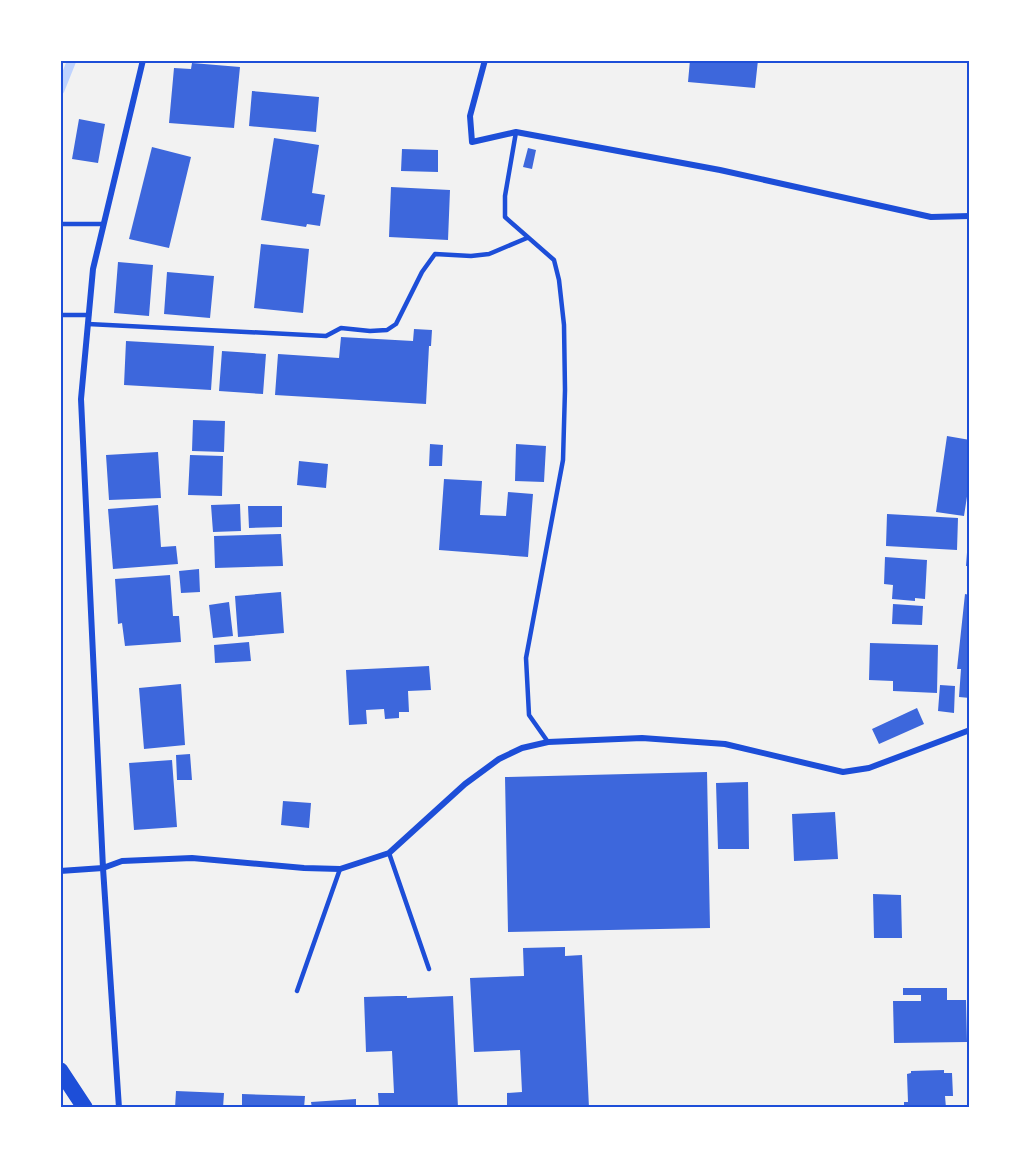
<svg xmlns="http://www.w3.org/2000/svg" width="1030" height="1168" font-family="Inter,sans-serif">
<style>
.lines{fill:none;stroke-linecap:round;stroke-linejoin:round}
.stream{stroke:#bfd3fe;stroke-width:9}
.building{fill:#3d67dc}
.service{stroke:#1d4ed8;stroke-width:4.5}
.minor{stroke:#1d4ed8;stroke-width:6}
.trunk{stroke:#1d4ed8;stroke-width:16}
.neatline{fill:none;stroke:#1d4ed8;stroke-width:2}
</style>
<rect width="100%" height="100%" fill="#f2f2f2"/>
<g class="lines">
<path class="stream" d="M60,90l12,-30"/>
</g>
<path class="building" d="M690,60h68l-3,28 -67,-6z
M192,63l48,4 -6,61 -65,-5 5,-55 17,1z
M252,91l67,6 -3,35 -67,-6z
M79,119l26,5 -7,39 -26,-4z
M274,138l45,7 -7,48 13,2 -5,31 -13,-2 -1,3 -45,-7z
M152,147l39,10 -22,91 -40,-9z
M528,148l8,2 -4,19 -9,-2z
M402,149l36,1v22l-37,-1z
M391,187l59,3 -2,50 -59,-3z
M261,244l48,5 -6,64 -49,-5z
M118,262l35,3 -4,51 -35,-3z
M167,272l47,4 -4,42 -46,-4z
M414,329l18,1 -1,16h-2l-3,58 -151,-9 3,-41 61,4 2,-21 72,4z
M126,341l88,5 -3,44 -87,-5z
M222,351l44,3 -3,40 -44,-3z
M193,420l32,1 -1,31 -32,-1z
M947,436l23,4v37l-6,39 -28,-4z
M430,444l13,1 -1,21h-13z
M516,444l30,2 -2,36 -29,-1z
M158,452l3,46 -52,2 -3,-45z
M190,455l33,1 -1,40 -34,-1z
M299,461l29,3 -2,24 -29,-3z
M444,479l38,2 -2,34 26,1 2,-24 25,2 -5,63 -89,-7z
M240,504l1,27 -28,1 -2,-27z
M158,505l3,42 15,-1 2,18 -65,5 -5,-60z
M248,506h34v21l-33,1z
M887,514l71,4 -1,32 -71,-4z
M281,534l2,32 -68,2 -1,-32z
M968,539h2v27h-4z
M885,557l42,3 -2,39 -10,-1v3l-23,-2 1,-14 -9,-1z
M199,569l1,23 -19,1 -2,-22z
M170,575l3,41h6l2,26 -56,4 -3,-23 -4,1 -3,-45z
M281,592l3,41 -46,4 -3,-41z
M965,594l5,1v103l-11,-1 2,-28h-4z
M229,602l4,34 -20,2 -4,-33z
M893,604l30,2 -1,19 -30,-1z
M249,642l2,19 -36,2 -1,-18z
M870,643l68,2 -1,48 -44,-2v-10l-24,-1z
M429,666l2,24 -23,1 1,21h-10v6l-14,1 -1,-10 -18,1 1,14 -18,1 -3,-55z
M181,684l4,61 -41,4 -5,-61z
M940,685l15,1 -1,27 -16,-2z
M917,708l7,16 -45,20 -7,-15z
M190,754l2,26h-15l-1,-25z
M172,760l5,67 -43,3 -5,-67z
M707,772l3,156 -202,4 -3,-155z
M748,782l1,67h-31l-2,-66z
M283,801l28,2 -2,25 -28,-3z
M835,812l3,47 -44,2 -2,-47z
M873,894l28,1 1,43h-28z
M565,947v9l17,-1 7,153h-82v-15l15,-1 -2,-42 -46,2 -4,-74 54,-2 -1,-28z
M903,988h44v12h19l1,42 -73,1 -1,-42h28v-6h-18z
M397,996h10v2l46,-2 5,112h-79l-1,-15h16l-2,-42 -26,1 -2,-55z
M944,1070v3h8l1,23h-8l1,12h-42v-6h4l-1,-28 4,-1v-2z
M176,1091l48,2 -1,15h-48z
M242,1094l63,2 -1,12h-62z
M356,1099v9h-44l-1,-6z"/>
<g class="lines">
<path class="service" d="M516,132l-11,64v21l49,43 5,20 5,45 1,65 -2,70 -37,198 3,57 19,27
M60,224h43
M60,315h29
M88,324l238,12 15,-8 29,3 17,-1 9,-6 26,-52 13,-18 36,2 18,-2 38,-16
M389,853l40,116
M297,991l43,-122"/>
<path class="minor" d="M485,60l-15,56 2,26 44,-10 204,38 211,47 39,-1
M60,871l43,-3 19,-7 70,-3 112,10 36,1 49,-16 76,-69 34,-25 23,-11 26,-6 94,-4 83,6 118,28 26,-4 101,-38
M119,1108l-16,-240 -22,-469 12,-130 50,-209"/>
<path class="trunk" d="M60,1070l25,38"/>
</g>
<rect width="1030" height="1168" fill="none" stroke="#ffffff" stroke-width="123"/>
<rect x="62" y="62" width="906" height="1044" class="neatline"/>
</svg>
